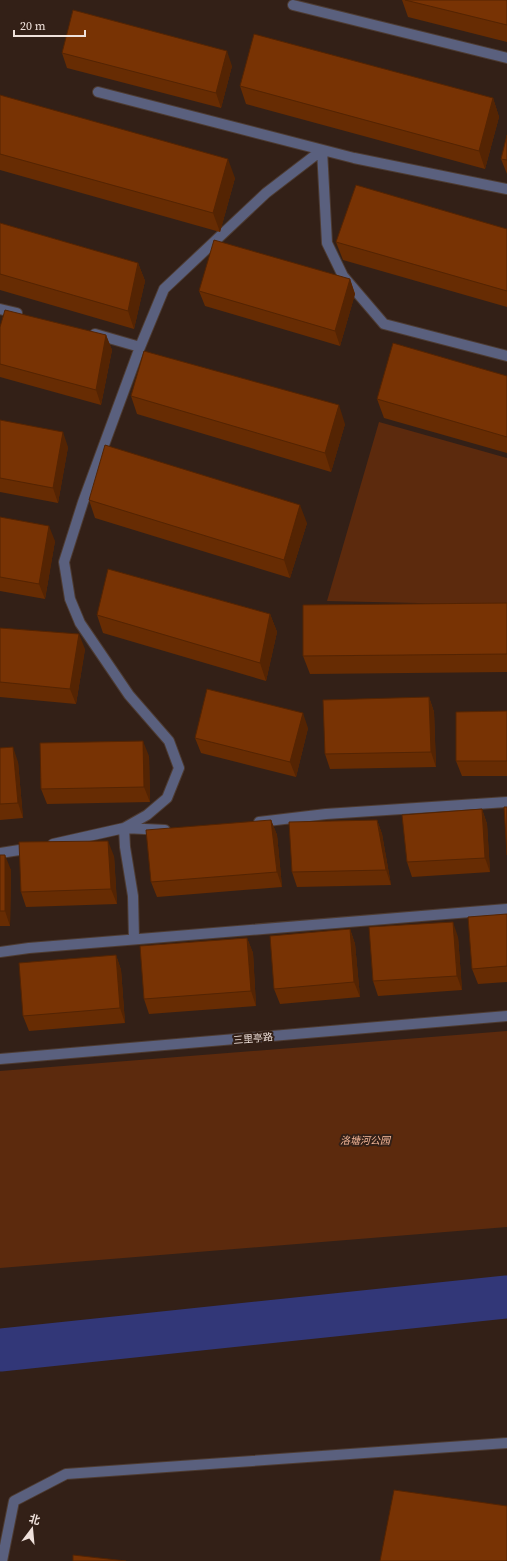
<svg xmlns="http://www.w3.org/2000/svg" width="507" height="1561" font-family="'Source Serif 4','Noto Sans SC',serif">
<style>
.green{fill:#5c2a0d}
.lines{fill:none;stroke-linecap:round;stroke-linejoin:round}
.river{stroke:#323778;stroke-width:43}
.service-casing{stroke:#4d3b32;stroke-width:12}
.minor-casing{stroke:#4d3b32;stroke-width:12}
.service{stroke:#5a607e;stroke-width:10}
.minor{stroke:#5a607e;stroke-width:10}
.wall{fill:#672c03}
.shaded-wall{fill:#542403}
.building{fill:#783304;stroke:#542403}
.labels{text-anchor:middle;stroke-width:4;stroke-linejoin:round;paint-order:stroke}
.street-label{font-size:10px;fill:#efe1db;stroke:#332017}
.park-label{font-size:10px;font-style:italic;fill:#f8ba9b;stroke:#332017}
</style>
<rect width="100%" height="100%" fill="#332017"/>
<path class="green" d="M379,422l128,36v147l-180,-4z
M507,1031v196l-507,41v-197z"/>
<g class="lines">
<path class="river" d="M0,1350l507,-53"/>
<g class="service-casing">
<path id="service" d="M293,5l214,53
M98,92l256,66 153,31
M322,150l5,93 16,33 41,48 123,32
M0,309l17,4
M95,334l45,13
M259,822l67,-8 181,-12
M53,844l71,-16 41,2
M0,853l32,-5
M134,939l-1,-43 -8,-49 -1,-19 23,-13 20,-17 12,-30 -10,-27 -40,-46 -49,-72 -10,-24 -6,-37 19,-60 57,-155 24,-58 102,-96 56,-43
M0,952l29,-4 478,-39"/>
</g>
<g class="minor-casing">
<path id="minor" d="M0,1059l507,-43
M2,1561l12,-60 52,-27 441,-31"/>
</g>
<use href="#service" class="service"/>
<use href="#minor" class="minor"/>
</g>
<path class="wall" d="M402,0h105v42l-99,-25z
M62,53l170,13 -11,42 -154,-40z
M240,86l253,12 6,19 -14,52 -239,-65z
M0,95l235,83 -15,54 -220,-62z
M507,135v39l-6,-15z
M0,223l138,40 7,18 -11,48 -134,-39z
M507,229v78l-164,-47 -7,-18z
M350,279l5,15 -15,52 -135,-40 -6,-15z
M0,327l106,8 6,15 -11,55 -101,-28z
M507,376v77l-123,-35 -7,-19z
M131,396l214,28 -14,48 -194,-58z
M0,420l68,27 -10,56 -58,-11z
M89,500l218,23 -17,55 -195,-60z
M0,517l55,24 -10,58 -45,-8z
M507,603v69l-197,2 -7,-18z
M270,614l7,18 -11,49 -163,-48 -6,-18z
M0,628l85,21 -9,55 -76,-7z
M429,697l5,15 2,55 -106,2 -5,-15z
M507,711v65h-45l-6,-15z
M308,728l-12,49 -95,-24 -6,-15z
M0,748l18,14 5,56 -23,2z
M149,756l1,46 -103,2 -6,-15z
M482,809l5,15 3,48 -78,5 -5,-15z
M271,820l6,15 5,52 -125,10 -6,-15z
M377,820l5,14 9,51 -94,2 -5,-15z
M0,855l11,15 -1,56h-10z
M114,856l3,48 -91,3 -5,-15z
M507,914v68l-29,2 -6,-15z
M350,929l5,15 5,53 -80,7 -6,-15z
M458,937l4,53 -84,6 -5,-15z
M247,938l6,15 3,53 -107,8 -5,-15z
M116,955l5,15 4,53 -96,8 -6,-15z"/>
<path class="shaded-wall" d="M227,51l5,15 -11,42 -5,-15z
M493,98l6,19 -14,52 -6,-18z
M228,159l7,19 -15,54 -7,-19z
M138,263l7,18 -11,48 -6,-18z
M350,279l5,15 -15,52 -5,-15z
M106,335l6,15 -11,55 -5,-15z
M339,405l6,19 -14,48 -6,-19z
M63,432l5,15 -10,56 -5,-15z
M300,505l7,18 -17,55 -6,-18z
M49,526l6,15 -10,58 -6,-15z
M270,614l7,18 -11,49 -6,-18z
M79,634l6,15 -9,55 -6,-15z
M429,697l5,15 2,55 -5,-15z
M303,713l5,15 -12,49 -6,-15z
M143,741l6,15 1,46 -6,-15z
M13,747l5,15 5,56 -5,-15z
M482,809l5,15 3,48 -5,-14z
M271,820l6,15 5,52 -5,-15z
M377,820l5,14 9,51 -5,-15z
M108,841l6,15 3,48 -6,-15z
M5,855l6,15 -1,56 -5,-15z
M453,922l5,15 4,53 -5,-14z
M350,929l5,15 5,53 -6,-15z
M247,938l6,15 3,53 -5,-15z
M116,955l5,15 4,53 -5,-15z"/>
<path class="building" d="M405,0h102v25z
M73,10l154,41 -11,42 -154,-40z
M254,34l239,64 -14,53 -239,-65z
M0,95l228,64 -15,54 -213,-59z
M507,135v25l-6,-1z
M356,185l151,44v62l-171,-49z
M0,223l138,40 -10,48 -128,-37z
M214,240l136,39 -15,52 -136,-40z
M5,310l101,25 -10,55 -96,-26v-37z
M393,343l114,33v61l-130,-38z
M144,351l195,54 -14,48 -194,-57z
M0,420l63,12 -10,56 -53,-10z
M105,445l195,60 -16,55 -195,-60z
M0,517l49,9 -10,58 -39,-7z
M108,569l162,45 -10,49 -163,-48z
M507,603v51l-204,2v-51z
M0,628l79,6 -9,55 -70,-7z
M207,689l96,24 -13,49 -95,-24z
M429,697l2,55 -106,2 -2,-54z
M507,711v50h-51v-49z
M143,741l1,46 -103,2 -1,-46z
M13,747l5,56 -18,1v-56z
M504,807h3v48z
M482,809l3,49 -78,4 -5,-47z
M271,820l6,52 -126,10 -5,-52z
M377,820l9,50 -94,2 -3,-50z
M108,841l3,48 -90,3 -2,-50z
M0,855h5v56h-5z
M507,914v52l-35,3 -4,-52z
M453,922l4,54 -84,5 -4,-54z
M350,929l4,53 -80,7 -4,-53z
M247,938l4,53 -107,8 -4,-53z
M116,955l4,53 -97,8 -4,-53z
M394,1490l113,16v55h-127z
M73,1555l53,6h-53z"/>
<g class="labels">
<g class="street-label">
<text transform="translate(253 1038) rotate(-5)" y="4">三里亭路</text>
</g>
<g class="park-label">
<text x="365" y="1144">洛塘河公园</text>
</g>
</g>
<g transform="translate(32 1529) rotate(16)" stroke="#332017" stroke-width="3" paint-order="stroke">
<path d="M0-3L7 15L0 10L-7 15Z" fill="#efe1db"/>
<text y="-6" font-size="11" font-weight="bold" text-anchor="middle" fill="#efe1db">北</text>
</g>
<path d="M14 30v6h71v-6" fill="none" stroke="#efe1db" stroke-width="2"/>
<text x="20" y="30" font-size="12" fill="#efe1db" stroke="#332017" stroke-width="3" paint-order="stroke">20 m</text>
</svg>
